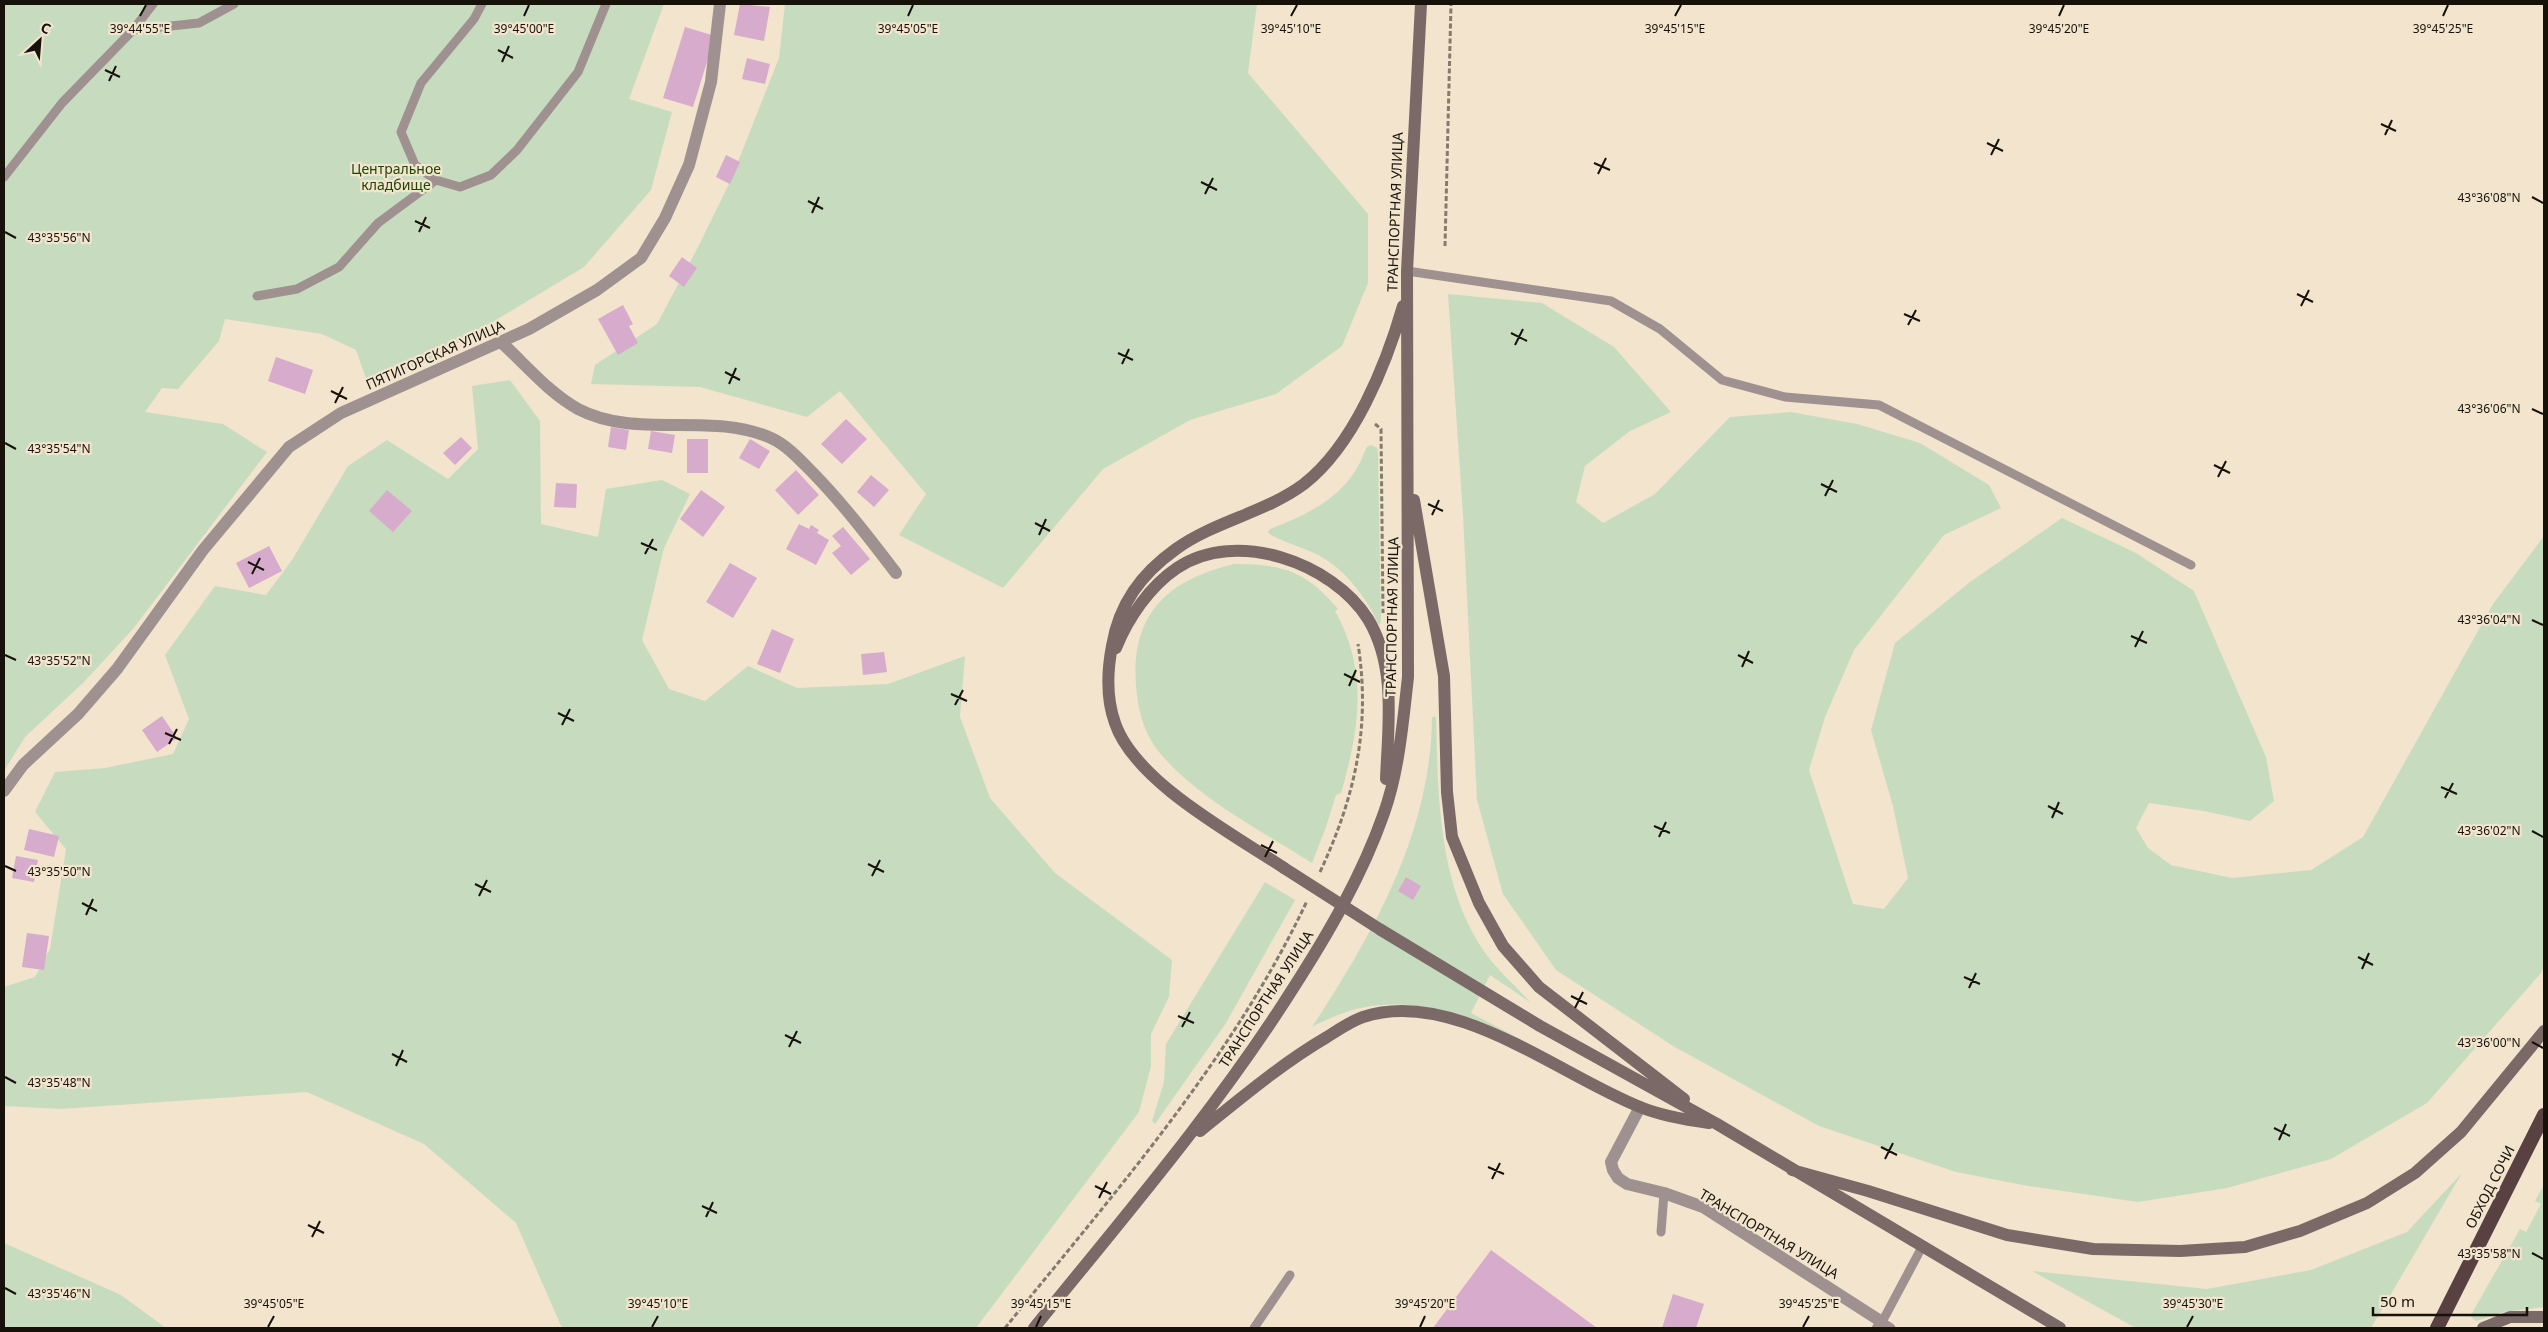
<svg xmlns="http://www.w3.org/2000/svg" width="2548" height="1332" font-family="'Noto Sans',sans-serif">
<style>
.green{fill:#c7dcbf}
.building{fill:#d7abcc}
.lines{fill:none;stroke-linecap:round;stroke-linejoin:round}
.path{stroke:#847b6c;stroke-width:3;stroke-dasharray:5 2.5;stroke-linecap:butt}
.service{stroke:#9e9190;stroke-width:9}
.minor{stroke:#9e9190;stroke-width:12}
.tertiary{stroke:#9e9190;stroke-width:12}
.secondary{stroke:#7b6968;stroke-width:12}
.trunk{stroke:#584140;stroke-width:14}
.secondary-bridge{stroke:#7b6968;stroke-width:12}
.ticks{fill:none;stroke:#16120a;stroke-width:2}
.labels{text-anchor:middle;stroke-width:4.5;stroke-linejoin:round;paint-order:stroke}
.park-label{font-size:14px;fill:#1e4607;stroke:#f2e4cd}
.street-label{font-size:14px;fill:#16120a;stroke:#f2e4cd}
.ticks-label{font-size:12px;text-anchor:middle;fill:#16120a;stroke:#f2e4cd;stroke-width:4.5;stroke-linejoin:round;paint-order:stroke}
</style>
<rect width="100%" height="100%" fill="#f2e4cd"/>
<path class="green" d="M4,4h660l-35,95 43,13 -21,78 -67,77 -163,98 -53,19 -12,-34 -34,-16 -97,-15 -6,22 -41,48 -16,-1 -17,24 78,12 44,28 -134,177 -49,53 -59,55 -21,34z
M785,4h472l-9,69 120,141v69l-26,63 -66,48 -86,26 -87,49 -100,119 -104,-53 27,-41 -86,-103 -33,26 -107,-30 -109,-3 4,-19 62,-41 41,-77 32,-65 49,-124z
M1448,294l94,9 72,44 57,65 -41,19 -45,35 -9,36 27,21 52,-29 75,-77 61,-5 66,12 63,19 69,42 12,23 -57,27 -90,115 -29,67 -16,53 44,134 31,5 24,-31 -15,-72 -22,-76 24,-87 75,-61 92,-64 74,35 58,38 72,166 8,44 -24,20 -46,-10 -55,-8 -13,25 12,20 23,17 61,13 79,-8 52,-33 130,-233 51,-68v430l-3,7 -114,130 -96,56 -104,29 -89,14 -110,-16 -72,-14 -137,-46 -146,-80 -117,-76 -53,-76 -26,-94 -14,-285z
M510,380l30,41 1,103 57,13 8,-48 56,-9 28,14 -26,54 -22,92 27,49 36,12 43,-35 49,22 91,-4 77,-28 -5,61 30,81 65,75 117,87 -3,37 -18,37v32l-12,46 -163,216h-414l-46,-105 -92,-79 -117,-52 -246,17 -57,-3v-119l31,-10 15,-28 16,-100 -31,-37 20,-40 50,-4 68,-14 16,-35 -24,-64 50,-69 51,9 26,-35 56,-94 39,-26 61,39 30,-30 -6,-63z
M1371,445l6,3 1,6 3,168 -2,3c-3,-4 -4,-9 -7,-14 -13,-22 -29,-42 -52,-55 -11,-7 -47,-17 -52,-24l2,-3c32,-12 69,-29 87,-61 4,-6 6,-14 10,-21z
M1234,564c49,0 72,7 104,45l-3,2c34,60 24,120 6,182l-5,2 -10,32 -14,36c-50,-32 -115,-65 -153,-111 -16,-20 -21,-42 -23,-67 -5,-72 32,-105 98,-121z
M1432,717h4c2,79 2,170 50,237 12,17 30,32 44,48l-40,-27 -19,38 162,86 -193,-89c-49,-10 -83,-7 -128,17 61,-93 119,-194 120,-310z
M1265,882l30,18 -69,123 -71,101 -3,-3 12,-39 2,-38z
M2462,1173l-91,155h-235l-104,-57 175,18 104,-19 96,-38z
M2544,1185v122l-40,5 -28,9 -5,-4 1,-4 48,-84 6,3 15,-28 -6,-3z
M4,1243l117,52 45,33h-162z"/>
<path class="building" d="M740,4l30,3 -6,34 -30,-6z
M685,27l30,9 -22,71 -30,-9z
M747,58l23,6 -5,20 -23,-5z
M726,155l14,7 -10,22 -14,-7z
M682,257l15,11 -13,19 -15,-11z
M623,305l10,19 -4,2 9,17 -20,12 -20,-36z
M276,357l37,13 -8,24 -37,-13z
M846,419l21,20 -25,25 -21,-20z
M611,427l18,3 -3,20 -18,-3z
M651,431l24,4 -3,18 -24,-4z
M461,437l11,11 -17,17 -12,-12z
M687,439h21v34h-21z
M750,439l20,12 -11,18 -20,-11z
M796,470l23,25 -21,20 -23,-25z
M871,475l18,15 -15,17 -17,-15z
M556,483l21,1 -1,24 -22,-1z
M387,490l25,21 -19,21 -24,-21z
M701,490l24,17 -22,30 -23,-18z
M799,524l10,5 2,-4 8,5 -2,3 12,7 -13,25 -30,-16z
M843,527l27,32 -19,16 -19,-22 9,-7 -9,-10z
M269,546l13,25 -33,17 -13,-25z
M730,563l27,15 -24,40 -27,-16z
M772,629l22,10 -14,34 -23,-9z
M884,652l3,20 -24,3 -2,-21z
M162,716l15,22 -20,14 -15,-22z
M29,829l30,7 -5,21 -30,-7z
M16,856l22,4 -4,22 -22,-4z
M1406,877l15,9 -8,14 -15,-9z
M27,933l22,3 -5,34 -22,-3z
M1491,1250l106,78h-164z
M1673,1294l31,10 -8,24h-34z"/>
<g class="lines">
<path class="path" d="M1445,246l6,-242
M1375,424l6,5 2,184
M1320,872c35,-75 51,-145 38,-228
M1005,1328c109,-135 227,-268 302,-427"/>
<path class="service" d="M133,30l20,-26
M4,177l58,-74 71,-73 66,-7 35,-19
M436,180l-21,-15 -14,-33 20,-49 53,-64 8,-15
M1407,271l204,30 49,28 62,51 63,17 94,8 312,160
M257,296l40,-7 42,-22 39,-44 58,-43 24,7 31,-12 26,-25 61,-78 28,-68
M1661,1232l3,-39
M1254,1328l36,-53
M1891,1328l-9,-6 40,-75"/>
<path class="minor" d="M501,342c25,23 48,51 77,67 59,31 133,2 193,29 16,7 30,23 43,36 30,31 56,65 82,99
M1640,1107l-29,55 2,8 5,8 9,6 37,9 39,14 179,115 -4,6"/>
<path class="tertiary" d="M4,791l19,-26 55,-51 39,-45 86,-119 86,-103 52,-34 188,-84 68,-39 44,-32 24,-40 24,-53 22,-83 9,-78"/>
<path class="secondary" d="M1414,500l30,176 3,116 5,45 27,66 24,43 36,41 145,112
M1116,648c12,-30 34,-62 61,-80 59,-40 156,-5 191,51 29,48 20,107 18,160
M1284,868c-51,-34 -149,-86 -169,-145 -9,-25 -8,-51 -3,-77 7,-42 29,-72 64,-97 39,-28 89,-36 128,-65 50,-39 82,-119 99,-178
M1381,930l159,96 177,98 343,204
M1200,1131c41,-33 81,-67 127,-94 11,-7 24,-16 36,-20 90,-30 196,58 277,90 22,9 46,13 69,16
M1792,1170l76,21 139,44 86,14 87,2 65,-4 55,-16 67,-28 48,-30 46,-41 83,-101
M1034,1328c89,-110 182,-218 258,-338 36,-56 70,-114 92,-177 15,-42 19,-92 24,-136l-1,-406 14,-267
M2483,1328l27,-11h34"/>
<path class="trunk" d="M2437,1328l107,-213"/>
<path class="secondary-bridge" d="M1284,868l97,62"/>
</g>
<path class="ticks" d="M140,16l6,-11M524,16l5,-11M908,16l5,-11M1291,16l6,-11M1675,16l6,-11M2059,16l5,-11M2443,16l5,-11M498,50l15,8M502,62l7,-16M105,70l15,7M109,81l7,-15M2381,124l15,7M2385,135l7,-15M1987,143l16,8M1991,155l8,-16M1594,163l16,7M1598,174l8,-16M1201,182l16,8M1205,194l8,-16M2532,197l11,6M808,201l15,8M812,213l7,-16M415,221l15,7M5,232l11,6M419,232l7,-15M2297,294l16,8M2301,306l8,-16M1904,314l16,7M1908,325l8,-15M1511,333l16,8M1515,345l8,-16M1118,353l15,7M1122,364l7,-15M725,372l15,8M729,384l7,-16M331,391l16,8M335,403l8,-16M2532,409l11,5M5,443l11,6M2214,465l16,8M2218,477l8,-16M1821,484l16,8M1825,496l8,-16M1428,504l15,7M1432,515l7,-15M1035,523l15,8M1039,535l7,-16M641,543l16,7M645,554l8,-15M248,562l16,8M252,574l8,-16M2532,620l11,5M2131,636l16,7M2135,647l8,-16M5,655l11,5M1738,655l15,8M1742,667l7,-16M1344,674l16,8M1349,686l7,-16M951,694l16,7M955,705l8,-15M558,713l16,8M562,725l8,-16M165,733l16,7M169,744l8,-15M2441,787l16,7M2445,798l8,-15M2048,806l15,8M2052,818l7,-16M1654,826l16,7M2532,831l11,6M1659,837l7,-15M1261,845l16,8M1265,857l8,-16M868,864l16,8M5,866l11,5M872,876l8,-16M475,884l16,8M479,896l8,-16M82,903l15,8M86,915l7,-16M2358,957l15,8M2362,969l7,-16M1964,977l16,7M1969,988l7,-15M1571,996l16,8M1575,1008l8,-16M1178,1016l16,7M1182,1027l8,-15M785,1035l16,8M2532,1042l11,6M789,1047l8,-16M392,1054l15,8M396,1066l7,-16M5,1077l11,6M2274,1128l16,8M2279,1140l7,-16M1881,1147l16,8M1885,1159l8,-16M1488,1167l16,7M1492,1179l8,-16M1095,1186l16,8M1099,1198l8,-16M702,1206l15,7M706,1217l7,-15M308,1225l16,8M312,1237l8,-16M2532,1253l11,6M5,1288l11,6M268,1327l6,-11M652,1327l6,-11M1036,1327l5,-11M1420,1327l5,-11M1803,1327l6,-11M2187,1327l6,-11"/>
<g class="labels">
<g class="park-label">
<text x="396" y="174">Центральное<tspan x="396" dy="16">кладбище</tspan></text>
</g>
<g class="street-label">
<text transform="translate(1395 212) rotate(-88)" y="5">ТРАНСПОРТНАЯ УЛИЦА</text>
<text transform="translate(435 355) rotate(-24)" y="5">ПЯТИГОРСКАЯ УЛИЦА</text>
<text transform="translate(1392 617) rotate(-89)" y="5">ТРАНСПОРТНАЯ УЛИЦА</text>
<text transform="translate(1266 999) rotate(-57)" y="5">ТРАНСПОРТНАЯ УЛИЦА</text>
<text transform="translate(2490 1187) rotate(-63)" y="5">ОБХОД СОЧИ</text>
<text transform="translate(1769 1234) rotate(31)" y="5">ТРАНСПОРТНАЯ УЛИЦА</text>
</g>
</g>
<g class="ticks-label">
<text x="140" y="33">39°44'55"E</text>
<text x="524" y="33">39°45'00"E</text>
<text x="908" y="33">39°45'05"E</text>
<text x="1291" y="33">39°45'10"E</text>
<text x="1675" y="33">39°45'15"E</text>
<text x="2059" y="33">39°45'20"E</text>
<text x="2443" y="33">39°45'25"E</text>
<text x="2489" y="202">43°36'08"N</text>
<text x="59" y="242">43°35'56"N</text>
<text x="2489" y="413">43°36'06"N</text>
<text x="59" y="453">43°35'54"N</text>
<text x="2489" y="624">43°36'04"N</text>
<text x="59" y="665">43°35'52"N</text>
<text x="2489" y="835">43°36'02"N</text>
<text x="59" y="876">43°35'50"N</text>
<text x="2489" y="1047">43°36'00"N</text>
<text x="59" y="1087">43°35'48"N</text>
<text x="2489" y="1258">43°35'58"N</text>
<text x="59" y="1298">43°35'46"N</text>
<text x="274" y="1308">39°45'05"E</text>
<text x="658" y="1308">39°45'10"E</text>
<text x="1041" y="1308">39°45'15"E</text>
<text x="1425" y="1308">39°45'20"E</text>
<text x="1809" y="1308">39°45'25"E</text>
<text x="2193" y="1308">39°45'30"E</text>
</g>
<rect width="2548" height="1332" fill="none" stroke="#16120a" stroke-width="10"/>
<g transform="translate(40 40) rotate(26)" stroke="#f2e4cd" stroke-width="4" paint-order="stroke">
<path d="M0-4L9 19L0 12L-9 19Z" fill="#16120a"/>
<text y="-8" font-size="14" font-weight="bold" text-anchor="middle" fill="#16120a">С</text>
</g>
<path d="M2373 1307v8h154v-8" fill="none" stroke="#16120a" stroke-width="2.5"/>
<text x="2380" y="1307" font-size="15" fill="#16120a" stroke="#f2e4cd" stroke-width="4" paint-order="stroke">50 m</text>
</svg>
